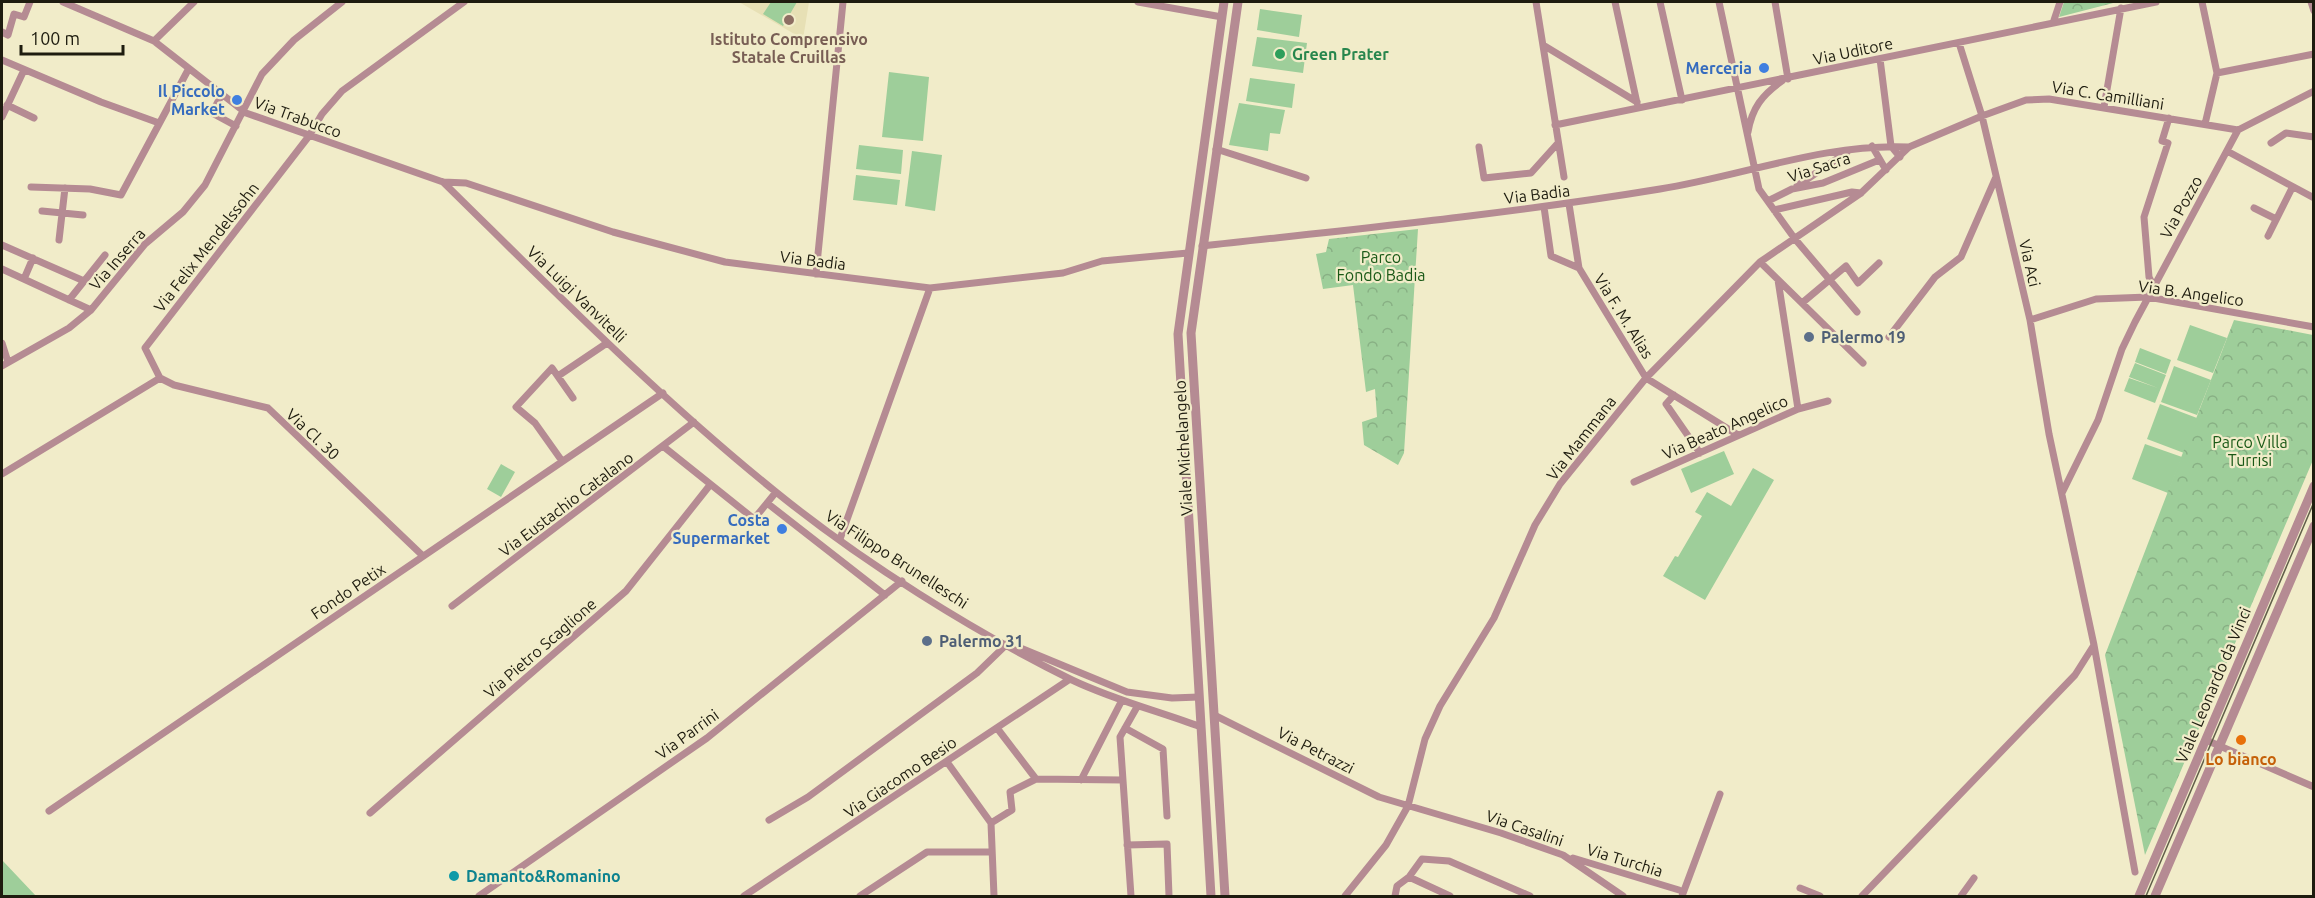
<svg xmlns="http://www.w3.org/2000/svg" width="2315" height="898" font-family="Ubuntu,sans-serif">
<style>
.built{fill:#e7e0b5}
.grass{fill:#9ece9a}
.park{fill:url(#park-crowns)}
.lines{fill:none;stroke-linecap:round;stroke-linejoin:round}
.minor{stroke:#b58b93;stroke-width:7}
.tertiary{stroke:#b58b93;stroke-width:9}
.tram{stroke:#615e4a;stroke-width:1.5}
.education-dot{fill:#8d6e63;stroke:#f1ecc9;stroke-width:2}
.leisure-dot{fill:#2e9e5b;stroke:#f1ecc9;stroke-width:2}
.shop-dot{fill:#3f7fe0;stroke:#f1ecc9;stroke-width:2}
.service-dot{fill:#5c6f8a;stroke:#f1ecc9;stroke-width:2}
.food-dot{fill:#e8710a;stroke:#f1ecc9;stroke-width:2}
.culture-dot{fill:#0f9aa8;stroke:#f1ecc9;stroke-width:2}
.labels{text-anchor:middle;stroke-width:4.5;stroke-linejoin:round;paint-order:stroke}
.education-label{font-size:16px;font-weight:bold;fill:#785e54;stroke:#f1ecc9}
.street-label{font-size:16px;fill:#1e1c0f;stroke:#f1ecc9}
.leisure-label{font-size:16px;font-weight:bold;fill:#27864d;stroke:#f1ecc9;text-anchor:start}
.shop-label{font-size:16px;font-weight:bold;fill:#366cbe;stroke:#f1ecc9;text-anchor:end}
.park-label{font-size:16px;fill:#1a5917;stroke:#f1ecc9}
.service-label{font-size:16px;font-weight:bold;fill:#4e5e75;stroke:#f1ecc9;text-anchor:start}
.food-label{font-size:16px;font-weight:bold;fill:#c56008;stroke:#f1ecc9}
.culture-label{font-size:16px;font-weight:bold;fill:#0d838f;stroke:#f1ecc9;text-anchor:start}
</style>
<defs>
<pattern id="park-crowns" width="20" height="18" patternUnits="userSpaceOnUse" patternTransform="scale(1.5)"><rect width="20" height="18" fill="#9ece9a"/><path d="M2 6a3 3 0 1 1 6 0M12 15a3 3 0 1 1 6 0" fill="none" stroke="#88b084"/></pattern>
</defs>
<rect width="100%" height="100%" fill="#f1ecc9"/>
<path class="built" d="M739,2h70l-6,37z"/>
<path class="grass" d="M771,2h26l-14,24 -20,-12z
M1260,9l42,6 -3,22 -42,-7z
M1257,37l50,6 -4,30 -51,-7z
M889,72l40,5 -6,64 -41,-4z
M1250,78l45,6 -3,24 -46,-7z
M1239,103l46,7 -5,24 -10,-1 -2,18 -39,-6z
M859,145l44,5 -2,24 -45,-5z
M912,151l30,4 -7,56 -30,-5z
M856,175l44,5 -3,25 -44,-5z
M2190,325l37,13 -14,35 -36,-13z
M2140,348l31,12 -5,14 -31,-12z
M2135,363l31,12 -11,28 -31,-12 5,-13 29,10 -29,-11z
M2174,366l37,14 -14,35 -36,-13z
M2160,404l37,14 -13,35 -37,-14z
M2145,444l37,13 -14,36 -36,-14z
M1724,451l10,23 -43,19 -10,-24z
M501,464l14,8 -14,25 -14,-8z
M1753,468l21,12 -69,120 -42,-24 12,-20 3,1 24,-41 -7,-4 12,-20 24,14z
M2,860l34,36h-34z"/>
<path class="park" d="M2064,2h53l-58,15z
M1418,229l-14,224 -6,12 -34,-20 -2,-23 15,-5 -2,-28 -9,3 -13,-107 -30,4 -7,-35 10,-2 3,-13z
M2234,320l79,15v125l-168,395 -40,-200z"/>
<g class="lines">
<path class="minor" d="M63,2l91,39 92,72 197,69 23,1 147,49 112,30 205,26 133,-15 39,-12 86,-8
M1138,2l84,15
M1536,2l28,175
M1615,2l22,101
M1660,2l22,98
M1719,2l40,187 36,50 62,73
M1775,2l13,77
M2202,2l15,71 -12,51
M2311,2l3,9
M2054,20l6,-18
M2,32l6,3 6,-21 10,3 6,-15
M154,41l40,-39
M1543,45l94,57
M1880,59l11,87 9,11
M2,60l99,42 58,21
M2217,73l97,-19
M221,96l-9,17 24,13
M7,105l27,13
M2104,107l17,-99
M2,117l22,-47
M1555,125l601,-123
M2238,130l76,-39
M1748,132c4,-24 14,-37 34,-51
M2271,143l15,-10 28,4
M1872,146l14,24
M1479,147l5,31 47,-5 27,-30
M1216,149l90,29
M2227,151l87,47
M443,182c108,106 215,215 333,310 85,69 198,140 296,188 42,20 86,31 129,47
M1797,186l50,-34
M31,187l59,2 31,6 67,-125
M1768,201l24,-12 31,-6 56,-23
M1544,207l7,49 28,12 -10,-64
M2254,208l22,11
M1774,210l78,-18 9,1
M42,211l41,4
M2268,236l24,-48
M59,240l6,-52
M2,245l82,36
M1202,246c153,-17 306,-32 458,-57 83,-13 164,-46 249,-42
M1760,262l103,101
M1579,268l67,110 92,57
M2,269l89,41
M816,274l27,-272
M24,279l9,-21
M1778,280l20,129
M2153,285l-4,-8 -5,-60 24,-74 -6,-2 7,-23
M69,300l36,-45
M1802,303l44,-37 12,17 21,-20
M2030,320l66,-21 52,-2 166,30
M1889,337l46,-60 26,-20 35,-80
M2,343l6,19
M2,366l67,-38 22,-18 54,-66 38,-32 22,-27 57,-111 32,-34 48,-38
M558,376l49,-33
M160,378l-15,-30 164,-212 13,-22 20,-23 122,-89
M160,378l14,7 94,23 155,148
M1674,395l-8,9 34,49
M664,447l90,72 22,-27
M562,461l-27,-38 -19,-16 36,-39 21,30
M2,474l158,-96
M1634,482l164,-73 30,-8
M2062,493l36,-73 24,-71 13,-27 103,-192
M767,503l118,92
M840,539l90,-251
M452,606l242,-184
M2094,645l41,227
M1023,649l104,43 45,6 27,-1
M1214,715l165,82 122,36 62,22 60,41
M997,728l39,51 86,1
M1125,728l38,21 4,67
M2206,740l108,47
M947,762l44,61 3,73
M1081,780l40,-78
M49,811l614,-418
M370,813l256,-222 84,-106
M769,820l39,-23 169,-124 30,-29
M991,823l21,-13 -2,-18 26,-13
M1127,845l40,-1 2,52
M1573,858l106,32
M1409,877l13,-18 27,2 81,35
M1800,888l20,8
M479,896l228,-158 195,-157
M744,896l326,-217
M860,896l67,-44h65
M1131,896l-11,-159 17,-30
M1345,896l41,-51 22,-39 17,-67 15,-33 54,-88 41,-93 25,-41 86,-106 114,-116 101,-69 48,-46 73,-31 44,-16 23,-1 189,31
M1395,896l2,-10 12,-9 41,19
M1682,896l38,-102
M1862,896l213,-221 19,-30 -45,-211 -19,-114 -48,-204 -23,-73
M1961,896l13,-18"/>
<path class="tertiary" d="M1211,896l-33,-562 46,-332
M1225,896l-34,-563 47,-331
M2139,896l175,-410
M2155,896l159,-370"/>
<path class="tram" d="M2146,896l168,-394"/>
</g>
<circle class="education-dot" cx="789" cy="20" r="6"/>
<circle class="leisure-dot" cx="1280" cy="54" r="6"/>
<g class="shop-dot">
<circle cx="1764" cy="68" r="6"/>
<circle cx="237" cy="100" r="6"/>
<circle cx="782" cy="529" r="6"/>
</g>
<g class="service-dot">
<circle cx="1809" cy="337" r="6"/>
<circle cx="927" cy="641" r="6"/>
</g>
<circle class="food-dot" cx="2241" cy="740" r="6"/>
<circle class="culture-dot" cx="454" cy="876" r="6"/>
<g class="labels">
<g class="education-label">
<text x="789" y="45">Istituto Comprensivo<tspan x="789" dy="18">Statale Cruillas</tspan></text>
</g>
<g class="street-label">
<text transform="translate(1853 51) rotate(-12)" y="6">Via Uditore</text>
<text transform="translate(2108 95) rotate(9)" y="6">Via C. Camilliani</text>
<text transform="translate(298 117) rotate(20)" y="6">Via Trabucco</text>
<text transform="translate(1819 167) rotate(-18)" y="6">Via Sacra</text>
<text transform="translate(1537 194) rotate(-7)" y="6">Via Badia</text>
<text transform="translate(2181 207) rotate(-61)" y="6">Via Pozzo</text>
<text transform="translate(206 247) rotate(-52)" y="6">Via Felix Mendelssohn</text>
<text transform="translate(117 259) rotate(-49)" y="6">Via Inserra</text>
<text transform="translate(813 260) rotate(7)" y="6">Via Badia</text>
<text transform="translate(2030 263) rotate(77)" y="6">Via Aci</text>
<text transform="translate(2191 293) rotate(8)" y="6">Via B. Angelico</text>
<text transform="translate(577 294) rotate(44)" y="6">Via Luigi Vanvitelli</text>
<text transform="translate(1624 316) rotate(58)" y="6">Via F. M. Alias</text>
<text transform="translate(1725 427) rotate(-24)" y="6">Via Beato Angelico</text>
<text transform="translate(313 434) rotate(43)" y="6">Via Cl. 30</text>
<text transform="translate(1581 438) rotate(-52)" y="6">Via Mammana</text>
<text transform="translate(1183 448) rotate(-93)" y="6">Viale Michelangelo</text>
<text transform="translate(566 504) rotate(-37)" y="6">Via Eustachio Catalano</text>
<text transform="translate(897 559) rotate(33)" y="6">Via Filippo Brunelleschi</text>
<text transform="translate(348 591) rotate(-34)" y="6">Fondo Petix</text>
<text transform="translate(540 648) rotate(-41)" y="6">Via Pietro Scaglione</text>
<text transform="translate(2213 685) rotate(-67)" y="6">Viale Leonardo da Vinci</text>
<text transform="translate(687 734) rotate(-36)" y="6">Via Parrini</text>
<text transform="translate(1316 750) rotate(27)" y="6">Via Petrazzi</text>
<text transform="translate(900 777) rotate(-34)" y="6">Via Giacomo Besio</text>
<text transform="translate(1525 828) rotate(19)" y="6">Via Casalini</text>
<text transform="translate(1625 860) rotate(17)" y="6">Via Turchia</text>
</g>
<g class="leisure-label">
<text x="1292" y="60">Green Prater</text>
</g>
<g class="shop-label">
<text x="1752" y="74">Merceria</text>
<text x="225" y="97">Il Piccolo<tspan x="225" dy="18">Market</tspan></text>
<text x="770" y="526">Costa<tspan x="770" dy="18">Supermarket</tspan></text>
</g>
<g class="park-label">
<text x="1381" y="263">Parco<tspan x="1381" dy="18">Fondo Badia</tspan></text>
<text x="2250" y="448">Parco Villa<tspan x="2250" dy="18">Turrisi</tspan></text>
</g>
<g class="service-label">
<text x="1821" y="343">Palermo 19</text>
<text x="939" y="647">Palermo 31</text>
</g>
<g class="food-label">
<text x="2241" y="765">Lo bianco</text>
</g>
<g class="culture-label">
<text x="466" y="882">Damanto&amp;Romanino</text>
</g>
</g>
<rect width="2315" height="898" fill="none" stroke="#1e1c0f" stroke-width="6"/>
<path d="M21 45v9h102v-9" fill="none" stroke="#1e1c0f" stroke-width="3"/>
<text x="30" y="45" font-size="18" fill="#1e1c0f" stroke="#f1ecc9" stroke-width="4.5" paint-order="stroke">100 m</text>
</svg>
